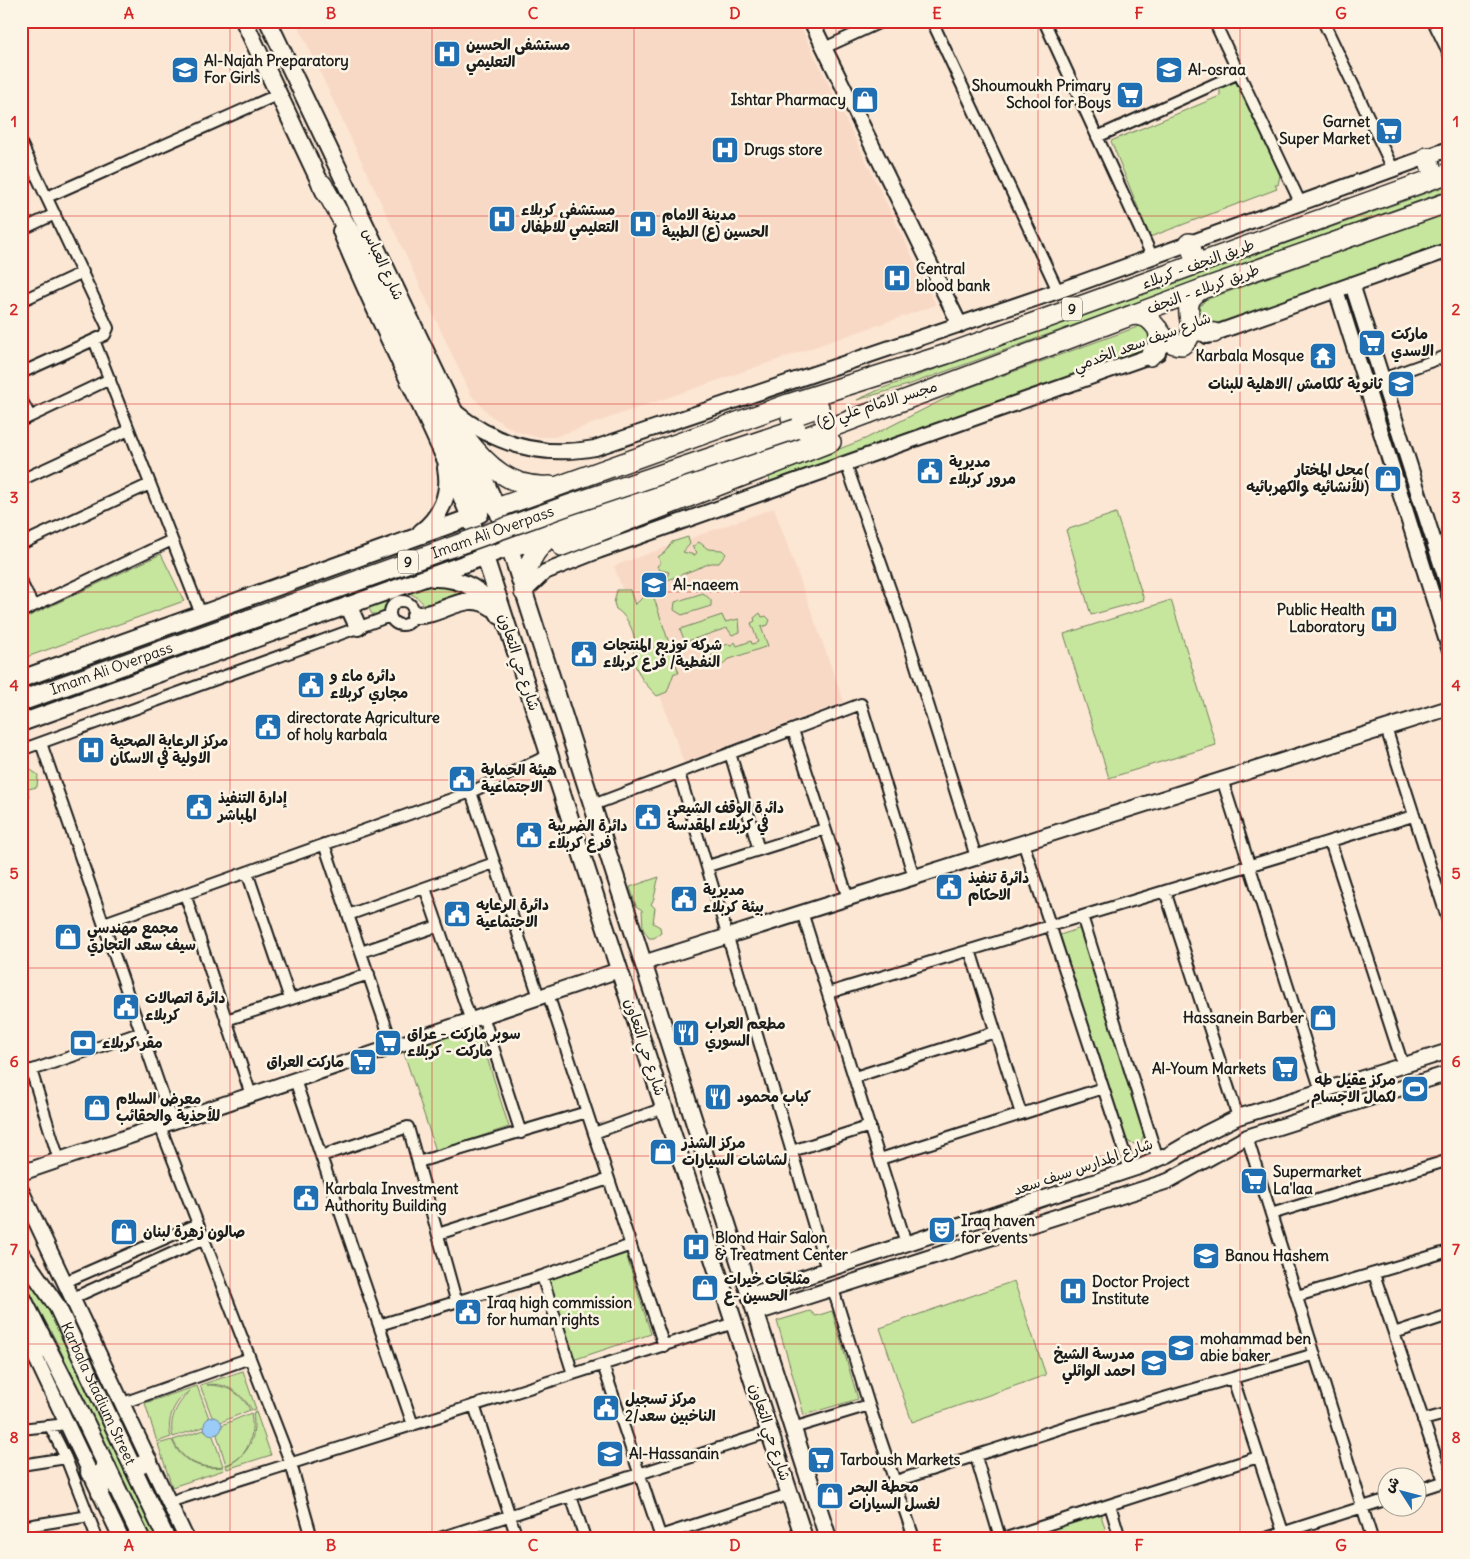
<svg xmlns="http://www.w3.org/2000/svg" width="1470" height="1559" font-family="Delius,'Playpen Sans Arabic',sans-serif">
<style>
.built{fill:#f8d9c6}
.green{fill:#c6e59d;stroke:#71805c}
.water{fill:#9bccf8;stroke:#6886a0}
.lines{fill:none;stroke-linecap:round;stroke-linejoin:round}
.highway-tunnel{stroke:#cfbeaf;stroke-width:19;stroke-dasharray:19 9;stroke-linecap:butt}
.street-casing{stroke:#1c1c1c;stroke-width:14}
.secondary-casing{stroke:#1c1c1c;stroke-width:18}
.primary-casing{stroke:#1c1c1c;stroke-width:20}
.highway-casing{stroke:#1c1c1c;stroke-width:22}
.street{stroke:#fcf5e5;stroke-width:10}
.secondary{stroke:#fcf5e5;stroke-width:14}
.primary{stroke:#fcf5e5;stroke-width:16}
.highway{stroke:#fcf5e5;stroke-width:19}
.highway-bridge-casing{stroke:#1c1c1c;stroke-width:22;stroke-linecap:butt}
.highway-bridge{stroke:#fcf5e5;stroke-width:19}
.grid{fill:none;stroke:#d62828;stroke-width:1;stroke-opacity:0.55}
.labels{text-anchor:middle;stroke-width:5;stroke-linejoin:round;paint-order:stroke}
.shield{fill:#fcf5e5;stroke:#5f5d58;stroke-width:1}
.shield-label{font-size:14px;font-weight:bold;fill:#1c1c1c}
.poi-label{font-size:15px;font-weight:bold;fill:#1c1c1c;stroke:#fcf5e5;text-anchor:start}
.street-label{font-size:15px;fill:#1c1c1c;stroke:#fcf5e5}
.neatline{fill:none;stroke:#d62828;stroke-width:2}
.grid-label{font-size:16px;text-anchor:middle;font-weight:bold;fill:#d62828}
</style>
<rect width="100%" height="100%" fill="#fce7d4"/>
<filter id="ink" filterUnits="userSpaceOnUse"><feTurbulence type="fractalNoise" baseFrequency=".02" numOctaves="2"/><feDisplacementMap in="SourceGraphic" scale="10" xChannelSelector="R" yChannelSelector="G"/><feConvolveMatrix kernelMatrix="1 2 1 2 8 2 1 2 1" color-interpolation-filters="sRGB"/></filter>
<g filter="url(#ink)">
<path class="built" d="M296,21h502l138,284 -382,132h-18l-21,-6 -24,-15 -20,-21z
M774,508l70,194 -160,61 -70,-197z"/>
<path class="green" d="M1227,80l11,3 42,92 -2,10h-3l2,4 -127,48 -39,-96 109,-45v-12z
M1449,185v5l-541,195 -51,15 26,-12z
M1449,213v30l-235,83 -15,-5 -2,-11 8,-10z
M1140,326c12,7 12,13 7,24l-377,133 -1,-7 96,-37 95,-48z
M1116,513l28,87 -53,15 -25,-85z
M688,537l2,7 -7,8 12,3 2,-3 -5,-5 7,-5 9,7 14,1 4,4 -7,9h-8l-46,18 4,-9 -9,-2 -3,-4 4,-3 -3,-6 7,-5 7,-10z
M161,554l23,47 -163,58v-39z
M440,586l25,8 -38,14c-24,-30 -28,-7 -48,6h-7l-3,-5c11,-14 53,-23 71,-23z
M651,589l28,84h-5l-7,19 -10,4 -14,-15 -12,-23c11,-13 -2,-42 -15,-49l-2,-6 3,-13h13l5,15z
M703,593l8,7v6l-29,9 -8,-5 1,-8z
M1171,600l45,145 -107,33 -45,-144z
M760,613l2,4 4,-1 4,4 -2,5 -7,2 7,19 -41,14 -6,7 -13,-3 -4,-4 9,-3 -3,-6 18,-7 4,1 3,-3 2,4 14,-5 1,3 6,-2 -7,-19 4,-2 -1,-3z
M722,615l3,7 14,-3 1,13 -8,3 -5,-7 -42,14 -5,-13z
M161,662l1,3 -141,50v-3z
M31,770l7,5 -1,12 -9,2 1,9 -5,4 3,17 -6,4v-50z
M659,877c-3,8 -4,23 -8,27l4,4 -2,15 7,4 1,6 -7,5h-5l-6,-9 -1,-19 -6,-4 -6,-19z
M1081,928l66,198 -7,19 -10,-2 -5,-5 -65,-203z
M477,1026l32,101 -73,24 -33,-101z
M626,1254l25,80 -78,26 -25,-81z
M21,1276l8,3 19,28 108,231h-5l-96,-199 -13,-24 -21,-28z
M1014,1281l32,94 -134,47 -32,-94z
M810,1311l6,5 16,-5 26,88 -54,16 -27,-94z
M243,1371l13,38 -4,1c-9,-15 -26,-29 -45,-25 20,0 34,8 43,25l-29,12 -9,-5 -12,-32z
M197,1386l12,32 -5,9 -31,10c-5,-19 5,-34 17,-46 -16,9 -24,29 -19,46l-14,5 -12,-39z
M256,1412l15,43 -44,14 -1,-3c23,-11 31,-28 27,-53z
M251,1413c4,22 -2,44 -25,52l-9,-30 5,-10z
M204,1430l9,6 10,30c-22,4 -41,-5 -50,-26z
M172,1440c9,22 28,30 51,27l1,3 -52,17 -14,-43z
M1100,1512l8,26h-84z"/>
<path class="water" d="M204 1426a9 9 0 1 1 18 0a9 9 0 1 1-18 0Z"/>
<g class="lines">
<path class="highway-tunnel" d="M482,505l13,18 17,13"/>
<g class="street-casing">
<path id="street" d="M932,21l126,270
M1044,21l108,235
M1214,21l86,181
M1323,21l70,148
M1433,21l16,33
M824,48l59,-27
M1097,137l142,-64
M21,143l87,185 -3,7 -84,38
M47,197l232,-103
M21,230l34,-16
M21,301l62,-29
M94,340l107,274
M1382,379l67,-24
M21,399l9,17
M21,421l89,-42
M846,464l60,170 70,223
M21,480l108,-50
M21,544l129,-60
M21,582l12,24
M390 613a12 12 0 1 1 24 0a12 12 0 1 1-24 0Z
M21,612l151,-72
M1386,728l63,196
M793,730l55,168
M41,743l131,379
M21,750l369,-134
M730,753l29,97
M679,773l148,497
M1222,779l99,312
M471,792l68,205
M593,805l268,-101 53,173
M1330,841l73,224
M1023,842l107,328
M324,844l69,203
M708,866l117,-37
M247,872l43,127
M425,888l46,133
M1165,891l73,226
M185,894l66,201
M1439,894l10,-4
M802,912l104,331
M348,915l146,-52
M1082,916l76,244
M104,923l367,-131 78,-37
M970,950l51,164
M361,952l77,-26
M828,993l585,-177
M548,994l116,352
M483,1016l38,117
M226,1020l143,-46
M31,1070l28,90
M21,1074l121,-42
M855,1077l140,-45
M295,1080l118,345
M160,1126l131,338 21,74
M594,1133l70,-25
M1247,1137l125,401
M792,1151l78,-25
M321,1156l87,-29 48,173
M880,1159l223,-71
M418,1162l169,-50
M1271,1214l178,-54
M438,1234l171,-55
M1374,1274l70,207
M542,1276l31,98
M65,1282l133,-58
M833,1289l36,116
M1297,1296l152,-45
M73,1298l131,-59
M379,1325l163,-49 89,-31
M1394,1333l55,-18
M603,1365l58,173
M1233,1379l52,159
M123,1403l127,-45
M474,1405l43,133
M1423,1420l26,-7
M50,1426l16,32 31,80
M793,1428l76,-23 45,133
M21,1429l46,-5
M976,1457l24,81
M21,1465l45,-7
M896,1481l172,-55 247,-72
M1418,1490l31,-10
M571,1496l14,42
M169,1502l565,-179
M1110,1505l10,33
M21,1527l68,-11
M660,1536l130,-42
M440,1538l329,-106
M1006,1538l252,-81
M1266,1538l122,-39"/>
</g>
<g class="secondary-casing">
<path id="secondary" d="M811,21l149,304
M1352,284l97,305
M1336,290l113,358
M1207,336l242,-86
M454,411c41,34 88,47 141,37l463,-157 391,-142
M524,592l21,-20 53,-21 560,-198
M643,963l806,-255
M21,1173l598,-203
M21,1190l165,348
M750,1295l392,-129 26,-11 36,-21 34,-17 211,-66
M756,1313l412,-132 79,-44 202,-64
M24,1333l97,205"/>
</g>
<g class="primary-casing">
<g id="primary">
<path d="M244,21l82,174"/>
<path d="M268,21l186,390 43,97 331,1030"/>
<path d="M341,231c45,110 104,214 144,326l319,981"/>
<path d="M421,532c20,-15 30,-39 25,-64"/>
<path d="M433,578c28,-1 53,13 67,38"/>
<path d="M348,605l10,22"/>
<path d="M415,615c26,2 51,-26 76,-8"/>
<path d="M21,679l459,-165"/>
<path d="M21,723l490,-176"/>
<path id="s1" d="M21,1254l36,52 109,232"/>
<path d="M21,1295l63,124 57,119"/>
<path d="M22,1328l23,22"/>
<path d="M133,1468l16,-7"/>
<path d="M89,1473l9,2 9,-8"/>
<path d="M100,1493l3,-10 10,-2"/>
</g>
</g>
<g class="highway-casing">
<path id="highway" d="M1427,157l8,21
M322,184l67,118 93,203
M1189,243l8,21
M1129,316c32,-6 25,29 53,29 23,-15 -10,-40 20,-56
M1190,321l10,10 14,2
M1150,356l10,-12 -2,-15
M791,417l28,-10
M465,437c22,29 46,52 85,49
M497,508l291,-104 159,-50 502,-181
M562,546l269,-104
M511,547l691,-258 247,-87
M524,592c0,-23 10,-44 29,-57"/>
</g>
<use href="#street" class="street"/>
<use href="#secondary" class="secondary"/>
<use href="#primary" class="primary"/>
<use href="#highway" class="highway"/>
<g class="highway-bridge-casing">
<g id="highway-bridge">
<path id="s2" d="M21,701l548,-196 227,-76"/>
</g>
</g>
<use href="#highway-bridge" class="highway-bridge"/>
</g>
</g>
<path class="grid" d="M230,21v1517M432,21v1517M634,21v1517M836,21v1517M1038,21v1517M1240,21v1517M21,216h1428M21,404h1428M21,592h1428M21,780h1428M21,968h1428M21,1156h1428M21,1344h1428"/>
<defs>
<g id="hospital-square" transform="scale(1.4375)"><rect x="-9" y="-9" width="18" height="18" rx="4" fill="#1f6fb2" stroke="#fcf5e5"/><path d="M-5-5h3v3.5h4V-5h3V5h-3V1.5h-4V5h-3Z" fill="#fff"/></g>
<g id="school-square" transform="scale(1.4375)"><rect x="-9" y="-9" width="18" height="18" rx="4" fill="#1f6fb2" stroke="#fcf5e5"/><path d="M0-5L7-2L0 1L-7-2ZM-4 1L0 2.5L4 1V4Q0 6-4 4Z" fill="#fff"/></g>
<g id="supermarket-square" transform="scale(1.4375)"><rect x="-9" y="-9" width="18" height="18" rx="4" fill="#1f6fb2" stroke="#fcf5e5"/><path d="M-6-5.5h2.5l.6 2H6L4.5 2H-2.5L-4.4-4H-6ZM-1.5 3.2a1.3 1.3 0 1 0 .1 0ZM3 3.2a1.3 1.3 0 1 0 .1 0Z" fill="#fff"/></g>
<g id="shop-square" transform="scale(1.4375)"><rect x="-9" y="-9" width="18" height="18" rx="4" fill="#1f6fb2" stroke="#fcf5e5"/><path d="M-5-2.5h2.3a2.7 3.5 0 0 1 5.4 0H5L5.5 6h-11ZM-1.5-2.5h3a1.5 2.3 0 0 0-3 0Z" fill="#fff"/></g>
<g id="temple-square" transform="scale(1.4375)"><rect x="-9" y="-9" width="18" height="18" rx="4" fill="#1f6fb2" stroke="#fcf5e5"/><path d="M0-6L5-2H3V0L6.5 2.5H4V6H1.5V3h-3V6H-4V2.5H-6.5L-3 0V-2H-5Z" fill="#fff"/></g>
<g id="civic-square" transform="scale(1.4375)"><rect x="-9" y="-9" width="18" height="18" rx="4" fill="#1f6fb2" stroke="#fcf5e5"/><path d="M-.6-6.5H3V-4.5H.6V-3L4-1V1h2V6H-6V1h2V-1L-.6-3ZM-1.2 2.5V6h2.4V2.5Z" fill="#fff"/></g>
<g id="restaurant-square" transform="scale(1.4375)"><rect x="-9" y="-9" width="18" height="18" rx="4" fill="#1f6fb2" stroke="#fcf5e5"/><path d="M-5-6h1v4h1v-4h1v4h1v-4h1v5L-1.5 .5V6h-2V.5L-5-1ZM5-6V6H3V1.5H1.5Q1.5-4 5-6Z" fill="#fff"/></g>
<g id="bank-square" transform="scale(1.4375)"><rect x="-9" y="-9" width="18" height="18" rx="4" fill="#1f6fb2" stroke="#fcf5e5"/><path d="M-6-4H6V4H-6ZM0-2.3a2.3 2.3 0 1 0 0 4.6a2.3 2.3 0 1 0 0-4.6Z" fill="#fff"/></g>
<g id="stadium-square" transform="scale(1.4375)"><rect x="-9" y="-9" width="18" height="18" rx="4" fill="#1f6fb2" stroke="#fcf5e5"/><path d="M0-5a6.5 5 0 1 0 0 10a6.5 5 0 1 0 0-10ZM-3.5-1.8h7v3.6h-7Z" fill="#fff"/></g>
<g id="theatre-square" transform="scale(1.4375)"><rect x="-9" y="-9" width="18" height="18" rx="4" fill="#1f6fb2" stroke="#fcf5e5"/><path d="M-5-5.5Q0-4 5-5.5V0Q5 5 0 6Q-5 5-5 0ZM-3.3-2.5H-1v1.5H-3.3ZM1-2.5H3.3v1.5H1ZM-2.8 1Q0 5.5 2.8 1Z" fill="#fff"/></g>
</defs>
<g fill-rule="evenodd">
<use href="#hospital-square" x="447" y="54"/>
<use href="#school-square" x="185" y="70"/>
<use href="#school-square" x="1169" y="70"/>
<use href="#supermarket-square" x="1130" y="95"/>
<use href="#shop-square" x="865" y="100"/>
<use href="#supermarket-square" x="1389" y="131"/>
<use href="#hospital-square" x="725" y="150"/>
<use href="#hospital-square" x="502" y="219"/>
<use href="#hospital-square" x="643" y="224"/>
<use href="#hospital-square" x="897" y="278"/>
<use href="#supermarket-square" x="1372" y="343"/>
<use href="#temple-square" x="1323" y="356"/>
<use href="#school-square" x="1401" y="384"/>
<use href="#civic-square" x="930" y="471"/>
<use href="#shop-square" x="1388" y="479"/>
<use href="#school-square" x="654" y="585"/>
<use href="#hospital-square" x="1384" y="619"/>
<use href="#civic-square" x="584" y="654"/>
<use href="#civic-square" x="311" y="685"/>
<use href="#civic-square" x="268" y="727"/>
<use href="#hospital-square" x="91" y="750"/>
<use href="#civic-square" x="462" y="779"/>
<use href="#civic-square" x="199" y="807"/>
<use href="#civic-square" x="648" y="817"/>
<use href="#civic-square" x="529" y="835"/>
<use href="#civic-square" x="949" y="887"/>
<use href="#civic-square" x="684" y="899"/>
<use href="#civic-square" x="457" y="914"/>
<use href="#shop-square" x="68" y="937"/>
<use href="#civic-square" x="126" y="1007"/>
<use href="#shop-square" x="1323" y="1018"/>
<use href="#restaurant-square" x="686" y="1033"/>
<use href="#bank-square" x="83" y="1043"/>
<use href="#supermarket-square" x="388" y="1043"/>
<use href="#supermarket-square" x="363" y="1062"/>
<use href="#supermarket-square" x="1285" y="1069"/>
<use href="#stadium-square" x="1415" y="1089"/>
<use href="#restaurant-square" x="718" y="1097"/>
<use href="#shop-square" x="97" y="1108"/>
<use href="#shop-square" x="663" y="1152"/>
<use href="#supermarket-square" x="1254" y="1181"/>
<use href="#civic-square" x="306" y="1198"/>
<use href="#theatre-square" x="942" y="1230"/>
<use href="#shop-square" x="124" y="1232"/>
<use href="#hospital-square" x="696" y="1247"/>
<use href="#school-square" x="1206" y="1256"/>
<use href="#shop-square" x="705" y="1288"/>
<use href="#hospital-square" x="1073" y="1291"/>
<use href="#civic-square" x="468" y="1312"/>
<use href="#school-square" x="1181" y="1348"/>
<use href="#school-square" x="1154" y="1363"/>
<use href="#civic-square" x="606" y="1408"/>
<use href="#school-square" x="610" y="1454"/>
<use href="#supermarket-square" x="821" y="1460"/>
<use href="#shop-square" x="830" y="1496"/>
</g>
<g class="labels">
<g class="shield">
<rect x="1062" y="297.5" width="20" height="23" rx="4"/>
<rect x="398" y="550.5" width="20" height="23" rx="4"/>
</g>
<g class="shield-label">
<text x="1072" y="314">9</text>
<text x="408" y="567">9</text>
</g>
<g class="poi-label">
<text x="466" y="50">مستشفى الحسين<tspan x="466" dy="17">التعليمي</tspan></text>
<text x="204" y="66">Al-Najah Preparatory<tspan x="204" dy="17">For Girls</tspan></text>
<text x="1188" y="75">Al-osraa</text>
<text x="1111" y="91" text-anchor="end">Shoumoukh Primary<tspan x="1111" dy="17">School for Boys</tspan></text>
<text x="846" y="105" text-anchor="end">Ishtar Pharmacy</text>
<text x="1370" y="127" text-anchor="end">Garnet<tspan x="1370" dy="17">Super Market</tspan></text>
<text x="744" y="155">Drugs store</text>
<text x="521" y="215">مستشفى كربلاء<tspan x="521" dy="17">التعليمي للاطفال</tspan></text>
<text x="662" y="220">مدينة الامام<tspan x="662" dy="17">الحسين (ع) الطبية</tspan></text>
<text x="916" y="274">Central<tspan x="916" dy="17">blood bank</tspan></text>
<text x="1391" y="339">ماركت<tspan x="1391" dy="17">الاسدي</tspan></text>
<text x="1304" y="361" text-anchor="end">Karbala Mosque</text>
<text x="1382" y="389" text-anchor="end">ثانوية كلكامش /الاهلية للبنات</text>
<text x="949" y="467">مديرية<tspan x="949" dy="17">مرور كربلاء</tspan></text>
<text x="1369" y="475" text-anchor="end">محل المختار(<tspan x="1369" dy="17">للأنشائيه والكهربائيه)</tspan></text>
<text x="673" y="590">Al-naeem</text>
<text x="1365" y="615" text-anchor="end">Public Health<tspan x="1365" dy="17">Laboratory</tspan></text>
<text x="603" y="650">شركه توزيع المنتجات<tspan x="603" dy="17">النفطية/ فرع كربلاء</tspan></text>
<text x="330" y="681">دائره ماء و<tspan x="330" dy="17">مجاري كربلاء</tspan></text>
<text x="287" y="723">directorate Agriculture<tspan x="287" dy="17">of holy karbala</tspan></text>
<text x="110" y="746">مركز الرعاية الصحية<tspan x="110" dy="17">الاولية في الاسكان</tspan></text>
<text x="481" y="775">هيئة الحماية<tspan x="481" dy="17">الاجتماعية</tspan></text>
<text x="218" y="803">إدارة التنفيذ<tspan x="218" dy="17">المباشر</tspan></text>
<text x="667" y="813">دائرة الوقف الشيعي<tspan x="667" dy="17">في كربلاء المقدسة</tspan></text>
<text x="548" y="831">دائرة الضريبة<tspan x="548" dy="17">فرع كربلاء</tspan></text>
<text x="968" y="883">دائرة تنفيذ<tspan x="968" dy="17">الاحكام</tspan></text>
<text x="703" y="895">مديرية<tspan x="703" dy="17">بيئة كربلاء</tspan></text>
<text x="476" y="910">دائرة الرعايه<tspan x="476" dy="17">الاجتماعية</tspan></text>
<text x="87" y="933">مجمع مهندسي<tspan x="87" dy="17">سيف سعد التجاري</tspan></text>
<text x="145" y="1003">دائرة اتصالات<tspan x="145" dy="17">كربلاء</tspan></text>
<text x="1304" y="1023" text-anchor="end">Hassanein Barber</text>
<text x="705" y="1029">مطعم العراب<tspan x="705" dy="17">السوري</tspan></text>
<text x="407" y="1039">سوبر ماركت - عراق<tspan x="407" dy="17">ماركت - كربلاء</tspan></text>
<text x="102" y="1048">مقر كربلاء</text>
<text x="344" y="1067" text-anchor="end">ماركت العراق</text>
<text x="1266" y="1074" text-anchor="end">Al-Youm Markets</text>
<text x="1396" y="1085" text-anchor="end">مركز عقيل طه<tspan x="1396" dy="17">لكمال الاجسام</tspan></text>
<text x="737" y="1102">كباب محمود</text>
<text x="116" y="1104">معرض السلام<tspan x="116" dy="17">للأحذية والحقائب</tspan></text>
<text x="682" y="1148">مركز الشذر<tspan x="682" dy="17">لشاشات السيارات</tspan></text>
<text x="1273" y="1177">Supermarket<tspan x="1273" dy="17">La'laa</tspan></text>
<text x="325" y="1194">Karbala Investment<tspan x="325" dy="17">Authority Building</tspan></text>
<text x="961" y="1226">Iraq haven<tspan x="961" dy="17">for events</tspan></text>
<text x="143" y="1237">صالون زهرة لبنان</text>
<text x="715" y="1243">Blond Hair Salon<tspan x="715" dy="17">&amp; Treatment Center</tspan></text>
<text x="1225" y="1261">Banou Hashem</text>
<text x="724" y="1284">مثلجات خيرات<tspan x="724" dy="17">الحسين -ع</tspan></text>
<text x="1092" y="1287">Doctor Project<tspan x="1092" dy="17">Institute</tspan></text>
<text x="487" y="1308">Iraq high commission<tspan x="487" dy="17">for human rights</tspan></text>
<text x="1200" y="1344">mohammad ben<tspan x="1200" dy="17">abie baker</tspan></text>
<text x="1135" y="1359" text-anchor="end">مدرسة الشيخ<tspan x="1135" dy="17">احمد الوائلي</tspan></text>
<text x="625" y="1404">مركز تسجيل<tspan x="625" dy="17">الناخبين سعد/2</tspan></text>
<text x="629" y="1459">Al-Hassanain</text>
<text x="840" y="1465">Tarboush Markets</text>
<text x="849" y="1492">محطة البحر<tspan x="849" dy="17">لغسل السيارات</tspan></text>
</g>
<g class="street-label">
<text transform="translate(383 264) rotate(65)" y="5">شارع العباس</text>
<text transform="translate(1198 264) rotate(-20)" y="5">طريق النجف - كربلاء</text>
<text transform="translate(1203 289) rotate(-20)" y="5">طريق كربلاء - النجف</text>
<text transform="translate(1142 342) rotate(-20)" y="5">شارع سيف سعد الخدمي</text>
<text transform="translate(877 404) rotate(-17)" y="5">مجسر الامام علي (ع)</text>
<text dy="5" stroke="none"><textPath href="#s2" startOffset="501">Imam Ali Overpass</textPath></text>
<text transform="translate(519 662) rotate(72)" y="5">شارع حي التعاون</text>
<text dy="5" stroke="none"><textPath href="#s2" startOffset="96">Imam Ali Overpass</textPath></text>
<text transform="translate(645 1047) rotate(72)" y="5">شارع حي التعاون</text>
<text transform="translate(1083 1167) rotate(-19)" y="5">شارع المدارس سيف سعد</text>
<text dy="5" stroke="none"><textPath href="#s1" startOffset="160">Karbala Stadium Street</textPath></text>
<text transform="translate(770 1432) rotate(72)" y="5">شارع حي التعاون</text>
</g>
</g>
<rect width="1470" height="1559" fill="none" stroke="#fcf5e5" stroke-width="55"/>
<g transform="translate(1402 1492) rotate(306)"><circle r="24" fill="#fcf5e5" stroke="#a29e95"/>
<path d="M0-4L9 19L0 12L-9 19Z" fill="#1f6fb2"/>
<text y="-8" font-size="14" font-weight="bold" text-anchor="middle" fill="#1c1c1c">ش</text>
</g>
<rect x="28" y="28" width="1414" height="1504" class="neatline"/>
<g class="grid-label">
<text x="129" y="19">A</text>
<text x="331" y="19">B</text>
<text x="533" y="19">C</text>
<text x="735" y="19">D</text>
<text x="937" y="19">E</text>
<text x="1139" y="19">F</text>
<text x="1341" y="19">G</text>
<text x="14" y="127">1</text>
<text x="1456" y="127">1</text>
<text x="14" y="315">2</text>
<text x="1456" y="315">2</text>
<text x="14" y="503">3</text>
<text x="1456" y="503">3</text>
<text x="14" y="691">4</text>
<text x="1456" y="691">4</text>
<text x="14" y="879">5</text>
<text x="1456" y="879">5</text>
<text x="14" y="1067">6</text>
<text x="1456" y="1067">6</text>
<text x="14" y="1255">7</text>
<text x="1456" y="1255">7</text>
<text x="14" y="1443">8</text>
<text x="1456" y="1443">8</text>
<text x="129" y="1551">A</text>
<text x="331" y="1551">B</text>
<text x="533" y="1551">C</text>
<text x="735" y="1551">D</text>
<text x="937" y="1551">E</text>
<text x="1139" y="1551">F</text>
<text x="1341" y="1551">G</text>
</g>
</svg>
